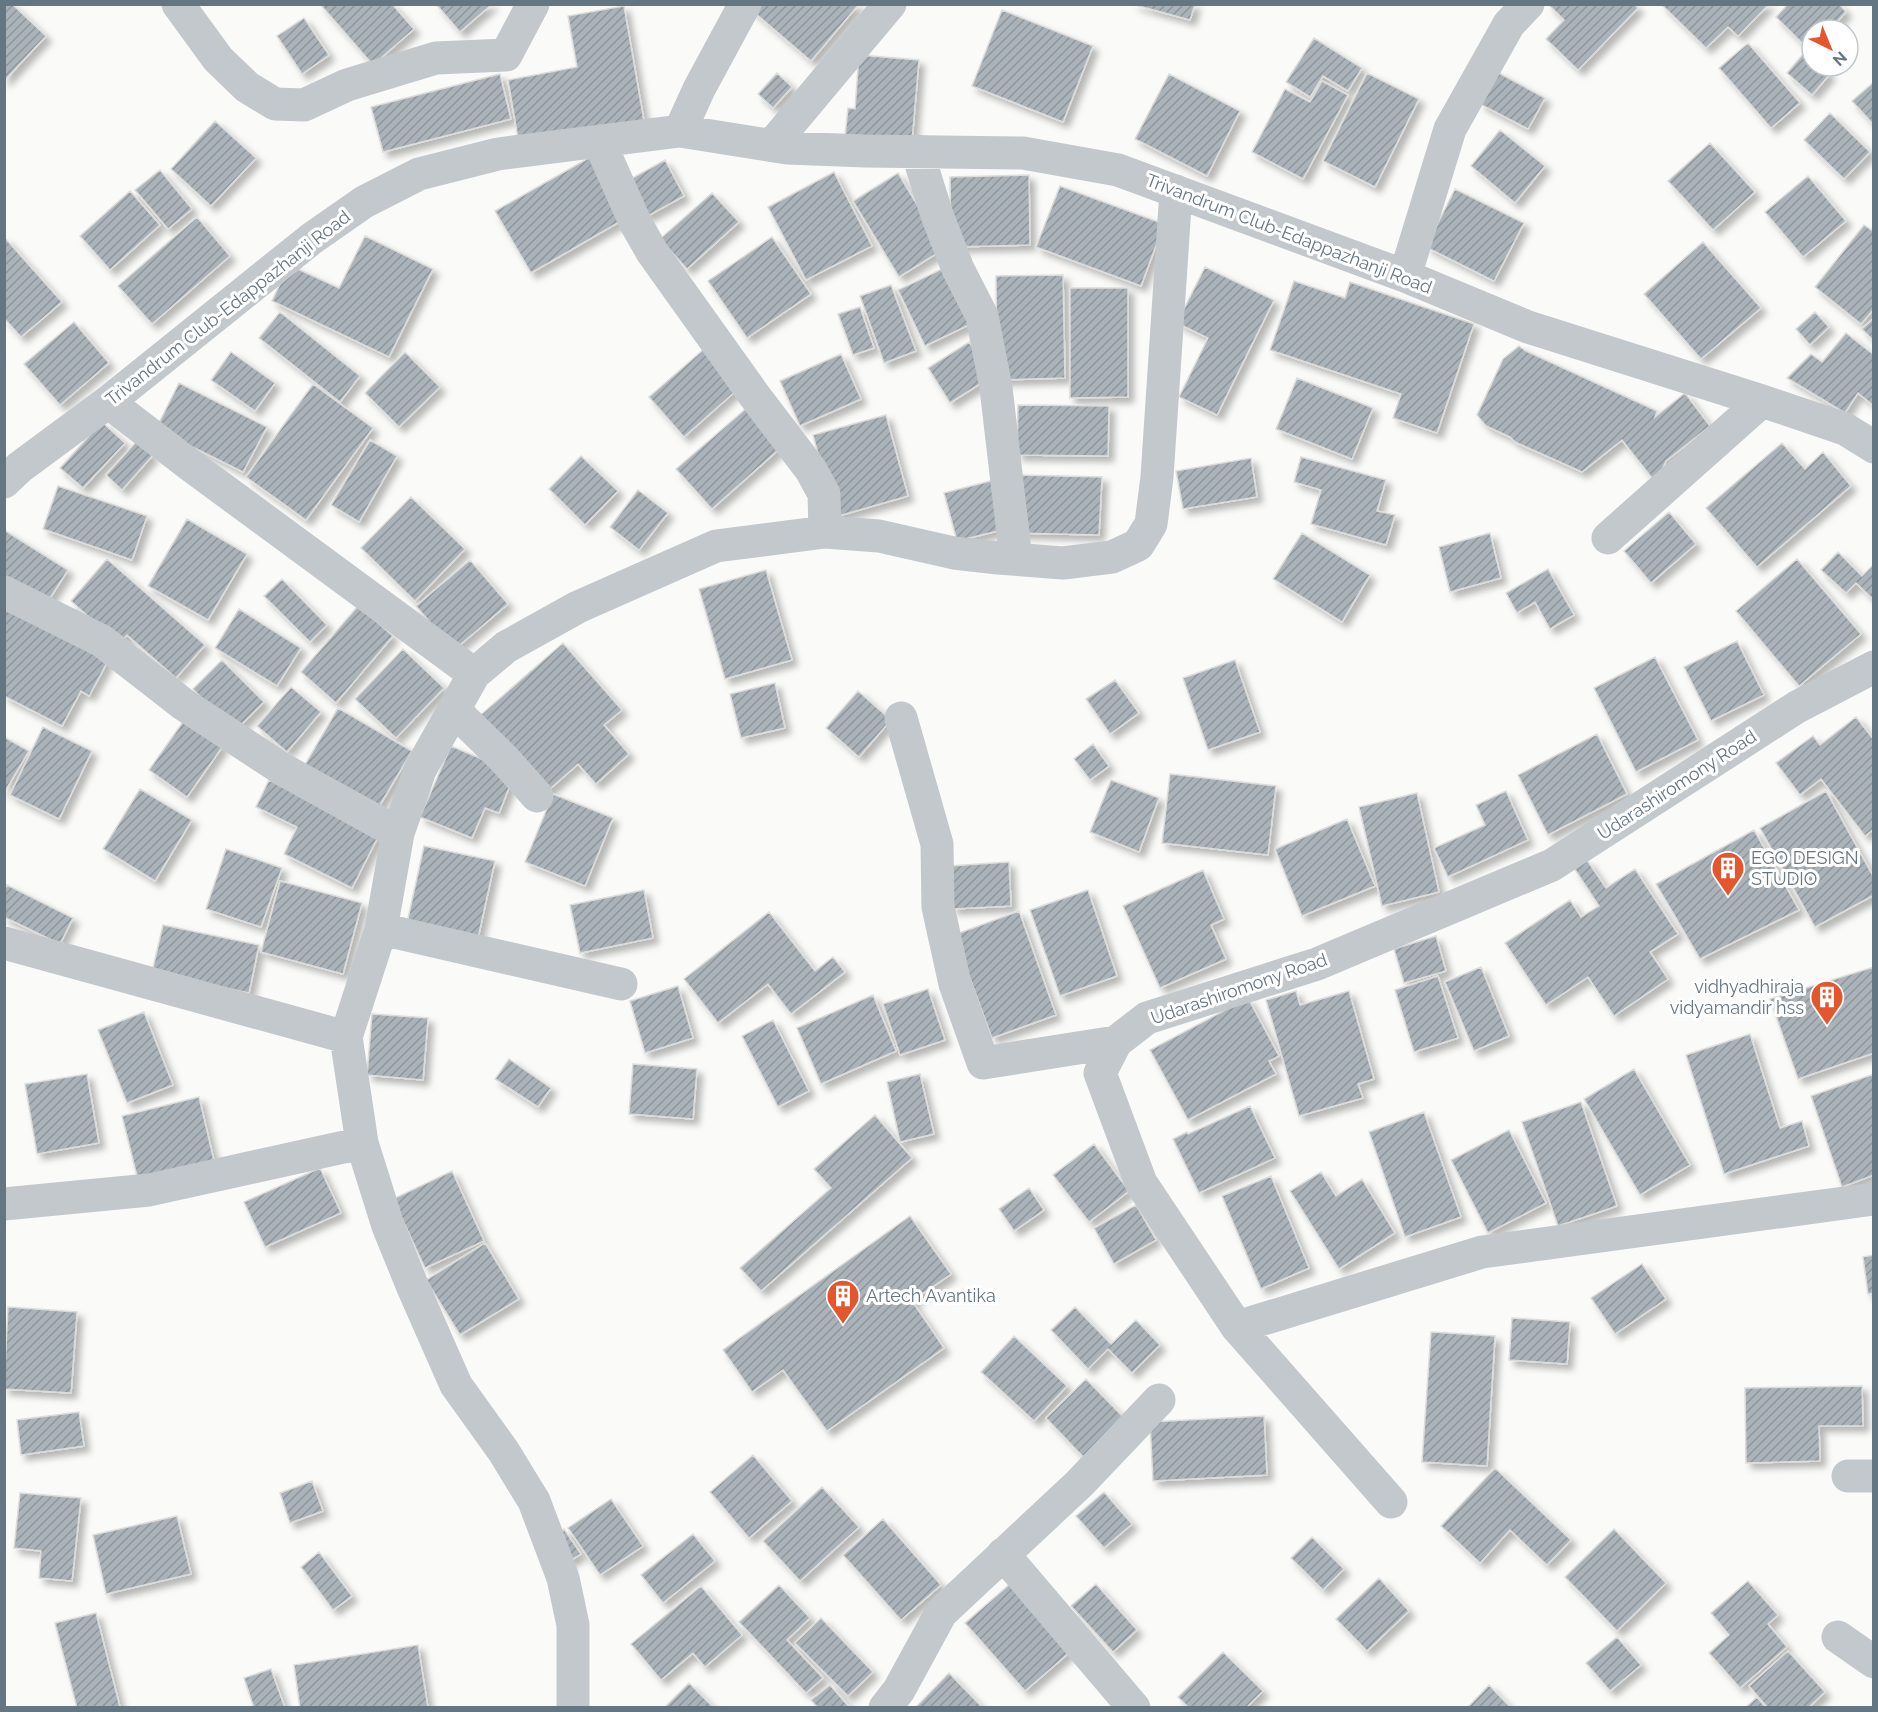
<svg xmlns="http://www.w3.org/2000/svg" width="1878" height="1712" font-family="Raleway,sans-serif">
<style>
.building{fill:url(#building-hatch);stroke:#dcdcda;stroke-width:1.5;filter:url(#shadow)}
.lines{fill:none;stroke-linecap:round;stroke-linejoin:round}
.street{stroke:#c3c8cc;stroke-width:33}
.labels{text-anchor:middle;stroke-width:6;stroke-linejoin:round;paint-order:stroke}
.street-label{font-size:18px;fill:#657683;stroke:#fff}
.poi-label{font-size:18px;fill:#657683;stroke:#fff;text-anchor:start}
</style>
<defs>
<pattern id="building-hatch" width="6" height="6" patternUnits="userSpaceOnUse" patternTransform="scale(1.5)"><rect width="6" height="6" fill="#aab3b9"/><path d="M-1 1l2-2M0 6l6-6M5 7l2-2" fill="none" stroke="#8e969c"/></pattern>
<filter id="shadow"><feDropShadow dx="5.5" dy="5.5" stdDeviation="3" flood-color="#0004"/></filter>
</defs>
<rect width="100%" height="100%" fill="#fafaf8"/>
<path class="building" d="M4,4h8l34,32 -42,45z
M320,4h72l22,25 -41,36z
M436,4h56l-32,28z
M750,4h109l-48,57 -63,-54z
M1132,4h63l-5,16z
M1548,4h86l4,4 -60,62 -32,-31 18,-19z
M1661,4h108l-31,32 -10,-9 -22,21z
M1788,4h51l7,8 -17,18h-17v17l-3,3 -33,-33z
M624,6l20,115 -125,23 -11,-64 69,-13 -9,-51z
M1002,10l91,36 -30,76 -91,-36z
M304,18l25,37 -27,19 -25,-38z
M1314,38l48,30 -14,23 -25,-15 -13,21 -24,-15z
M1748,43l52,60 -29,25 -52,-60z
M1804,53l8,7v6h8l10,8 -18,21 -25,-22z
M859,55l60,5 -7,81 -67,-5 3,-28 7,1z
M1497,72l48,26 -17,31 -48,-25z
M777,73l15,14 -19,21 -15,-14z
M1367,73l52,26 -44,88 -52,-26z
M500,74l11,45 -128,33 -12,-45z
M1169,74l71,37 -33,65 -72,-37z
M1322,81l26,14 -45,84 -51,-27 33,-63 25,13z
M1874,82v43l-22,-24z
M1830,113l40,39 -26,27 -40,-39z
M215,121l41,37 -45,48 -40,-37z
M1500,130l45,36 -30,37 -44,-37z
M1710,143l45,49 -42,38 -45,-49z
M594,155l34,62 -97,56 -36,-62z
M665,160l19,36 -38,21 -19,-36z
M160,170l32,39 -24,20 -33,-39z
M834,172l38,74 -66,34 -38,-73z
M898,173l46,76 -45,28 -46,-76z
M1029,175l1,70 -79,2 -1,-70z
M1808,176l38,45 -43,36 -38,-45z
M1060,186l104,38 -23,62 -105,-39z
M1455,189l69,34 -30,58 -68,-34z
M130,191l30,34 -50,45 -30,-34z
M712,193l27,29 -52,47 -27,-30z
M197,217l33,39 -78,68 -34,-38z
M1864,225l10,7v77l-13,15 -46,-37z
M365,236l68,33 -44,88 -117,-56 17,-36 50,23z
M4,237l58,65 -41,35 -17,-19z
M772,237l39,57 -64,44 -39,-57z
M1703,242l58,66 -60,51 -57,-65z
M946,267l27,56 -48,23 -27,-56z
M1205,267l69,33 -57,115 -38,-18 29,-59 -31,-15z
M1063,275l2,103 -68,2 -1,-104z
M1294,281l51,17 5,-16 124,42 -37,109 -44,-15 8,-24 -131,-44z
M891,285l25,66 -32,12 -24,-67z
M1070,288h58v109l-58,1z
M860,307l14,41 -21,7 -15,-41z
M280,312l80,64 -20,26 -81,-64z
M1815,312l14,15 -19,18 -14,-16z
M1874,318v23l-12,-12z
M74,322l35,41 -49,42 -36,-41z
M1846,333l28,22v51l-16,-13 -13,20 -58,-35 24,-24 11,8z
M969,342l22,35 -41,26 -22,-35z
M1519,346l7,5 131,60 -2,6 30,-24 25,33 -44,35 -10,22 -34,-43 -40,32 -67,-30 -5,-5 -24,-11 -9,-11 26,-56z
M704,349l35,39 -55,49 -35,-40z
M231,352l44,31 -20,28 -44,-31z
M405,352l35,35 -41,40 -34,-34z
M841,354l20,45 -61,27 -20,-45z
M1297,378l76,30 -21,51 -76,-30z
M179,383l88,44 -24,45 -87,-43z
M313,384l60,44 -67,92 -60,-43z
M1018,405l91,1 -1,50 -91,-1z
M749,406l35,39 -72,64 -36,-40z
M886,415l22,81 -73,21 -22,-82z
M102,422l23,21 -42,45 -23,-20z
M370,440l27,16 -38,66 -28,-17z
M137,441l16,14 -31,35 -16,-15z
M1782,443l23,26 18,-17 28,34 -94,81 -51,-59z
M581,456l37,35 -33,34 -36,-36z
M1301,457l85,23 -9,31 18,4 -9,30 -75,-21 10,-34 -27,-8z
M1251,458l6,39 -74,12 -7,-38z
M1017,475l85,2 -3,58 -84,-2z
M998,479l12,49 -53,13 -13,-48z
M58,486l89,30 -15,44 -89,-31z
M638,490l30,23 -29,37 -29,-23z
M411,497l54,52 -50,52 -54,-53z
M1669,512l27,32 -45,39 -27,-32z
M187,519l60,35 -39,66 -60,-34z
M4,530l64,40 -25,39 -39,-24z
M1302,533l68,42 -28,47 -69,-43z
M1490,533l11,45 -51,14 -11,-45z
M1838,552l24,24 12,-12v36l-18,-17 -10,10 -25,-23z
M107,559l98,86 -29,33 -49,-43 -8,9 -48,-43z
M1797,559l64,75 -62,52 -63,-75z
M470,560l38,44 -54,46 -38,-44z
M1548,569l26,46 -24,14 -15,-27 -18,11 -11,-20z
M766,570l26,90 -67,19 -26,-90z
M282,579l45,46 -17,17 -46,-46z
M4,605l105,54 -20,37 -8,-5 -19,35 -58,-30z
M358,606l35,30 -57,67 -35,-31z
M239,609l62,39 -24,38 -62,-38z
M1737,641l27,54 -53,26 -27,-54z
M563,643l59,67 -18,15 25,29 -33,30 -18,-20 -36,32 -66,-77z
M403,649l41,39 -48,50 -41,-39z
M1655,657l43,83 -62,32 -42,-84z
M222,660l42,42 -30,30 -41,-43z
M1235,660l25,72 -52,18 -25,-72z
M1115,680l24,33 -29,21 -24,-35z
M775,683l10,45 -44,10 -11,-44z
M291,687l30,25 -34,40 -30,-26z
M858,691l33,29 -32,37 -33,-29z
M338,708l74,43 -35,59 -74,-42z
M1856,717l18,23v89l-9,7 -44,-57 -21,16 -24,-32 37,-27 7,9z
M185,719l38,27 -36,51 -38,-27z
M43,727l49,24 -33,68 -49,-24z
M1597,734l30,60 -79,41 -30,-60z
M4,737l25,14 -25,42z
M1093,744l16,22 -19,14 -16,-21z
M451,746l64,27 -16,40 -14,-5 -13,30 -52,-21z
M1170,774l106,12 -8,69 -106,-12z
M269,780l110,55 -27,53 -68,-34 13,-27 -41,-20z
M1111,780l48,18 -20,54 -49,-20z
M140,789l52,31 -37,61 -52,-32z
M1506,791l22,49 -80,37 -14,-29 51,-23 -9,-20z
M1826,791l48,87v17l-59,32 -55,-99z
M1417,793l22,99 -57,14 -23,-99z
M553,794l60,24 -28,68 -60,-24z
M1347,819l28,67 -73,30 -27,-67z
M1754,830l45,80 -99,49 -44,-75z
M424,846l71,15 -17,77 -71,-15z
M226,849l56,19 -21,59 -55,-18z
M1587,860l19,28 29,-19 43,65 -28,18 18,27 -54,37 -26,-39 -42,28 -41,-62 65,-43 11,17 18,-11 -25,-38z
M1009,862l2,44 -59,3 -2,-43z
M1203,870l21,49 -13,6 15,34 -66,29 -37,-82z
M280,881l82,22 -19,71 -82,-22z
M7,885l66,33 -13,26 -56,-27v-26z
M644,890l9,48 -73,15 -10,-48z
M1088,890l29,86 -57,20 -30,-86z
M1019,911l37,104 -64,23 -38,-103z
M769,912l46,59 18,-14 12,15 -54,42 -23,-30 -50,39 -34,-44z
M163,925l96,20 -10,48 -97,-21z
M1436,936l10,35 -42,12 -10,-34z
M1481,967l28,69 -35,15 -29,-69z
M1874,967v86l-76,26 -28,-80z
M1438,976l20,62 -44,14 -19,-62z
M678,986l15,52 -48,15 -15,-52z
M928,989l17,51 -45,15 -17,-51z
M1296,991l4,14 49,-14 25,88 -16,5 5,14 -64,18 -33,-116z
M873,995l23,56 -75,33 -24,-56z
M1248,998l31,58 -10,5 7,13 -88,46 -38,-70z
M144,1012l29,73 -46,18 -29,-73z
M372,1014l56,4 -5,62 -56,-5z
M773,1020l36,71 -31,16 -36,-71z
M1750,1034l30,94 22,-7 7,25 -85,28 -38,-119z
M509,1059l42,29 -13,19 -43,-28z
M633,1064l64,5 -4,50 -64,-5z
M1634,1069l56,96 -50,30 -56,-96z
M87,1074l12,69 -62,11 -12,-70z
M920,1074l14,60 -34,8 -13,-60z
M1874,1074v101l-32,12 -31,-91z
M199,1097l16,68 -76,19 -17,-68z
M1581,1102l36,104 -59,20 -36,-104z
M1250,1106l25,52 -76,35 -26,-54 14,-7 1,2z
M1424,1112l37,105 -56,20 -36,-105z
M875,1115l37,43 -151,133 -21,-23 91,-80 -17,-19z
M1509,1130l37,73 -58,30 -37,-73z
M1094,1144l35,47 -40,31 -36,-47z
M320,1168l21,45 -76,34 -21,-45z
M452,1171l32,70 -59,27 -32,-69z
M1321,1172l15,24 26,-17 33,54 -56,36 -49,-78z
M1271,1176l38,92 -48,21 -39,-93z
M1029,1188l15,22 -30,21 -15,-22z
M1136,1205l20,35 -42,24 -20,-36z
M910,1216l41,58 -39,27 32,47 -117,83 -44,-61 -31,22 -29,-42z
M485,1243l34,56 -59,36 -34,-55z
M1874,1255v38l-6,1 -5,-37z
M1642,1264l24,35 -51,35 -24,-36z
M8,1307l69,5 -6,81 -67,-4z
M1075,1307l36,37 25,-24 24,25 -28,28 -24,-24 -20,20 -37,-39z
M1512,1318l58,4 -3,42 -58,-4z
M1431,1332l64,4 -8,130 -65,-4z
M1014,1336l53,50 -33,35 -53,-49z
M1086,1379l44,45 -41,39 -43,-45z
M1862,1386l1,40h-44l1,35 -74,2 -1,-75z
M79,1412l5,34 -63,9 -4,-35z
M1264,1416l3,59 -114,6 -3,-59z
M753,1455l39,46 -43,37 -39,-46z
M1495,1468l76,72 -24,25 -37,-35 -30,33 -39,-37z
M312,1481l11,30 -33,12 -10,-30z
M822,1487l37,40 -59,54 -37,-40z
M1104,1492l28,32 -28,24 -28,-32z
M20,1493l61,5 -9,83 -33,-3 2,-27 -27,-3z
M611,1499l32,47 -43,29 -32,-47z
M177,1516l14,58 -85,20 -13,-59z
M883,1519l58,66 -40,35 -58,-65z
M564,1529l17,25 -13,8 -17,-25z
M1614,1529l52,54 -49,48 -52,-54z
M693,1534l22,27 -52,42 -22,-28z
M1312,1537l32,32 -21,21 -32,-32z
M319,1552l33,44 -19,14 -32,-43z
M1379,1578l30,33 -42,40 -31,-32z
M1748,1581l30,34 -10,9 19,23 -47,41 -31,-35 20,-18 -18,-22z
M1010,1584l60,68 -45,39 -60,-68z
M1096,1584l41,46 -24,22 -42,-46z
M779,1585l31,33 -23,22 36,38 -17,15 -67,-71z
M701,1586l41,49 -37,32 -12,-14 -32,27 -30,-36z
M96,1613l24,94 -2,1h-41l-22,-85z
M821,1618l52,54 -25,24 -53,-53z
M1617,1637l24,28 -31,26 -24,-28z
M418,1645l10,63h-128l-6,-43z
M1788,1651l37,41 -17,16h-40l-19,-22z
M1223,1652l40,39 -17,17h-57l-11,-11z
M271,1669l14,39h-31l-10,-30z
M949,1673l34,35h-68z
M689,1683l25,25h-50z
M830,1685l20,23h-32l-7,-8z
M1489,1685l22,23h-44z
M1757,1697l9,11h-21z"/>
<g class="lines">
<path class="street" d="M178,4l40,55 29,28 28,17 29,1 43,-20 89,-27 70,-3 27,-51
M680,131l19,-42 46,-85
M599,141l36,81 17,30 102,143 57,75 13,24 1,38
M772,145l118,-141
M917,151l20,64 21,54 24,47 14,72 20,171
M1405,276l45,-147 59,-105 19,-20
M108,402l82,63 284,209 -54,96 -22,63 -17,96 -35,108 16,106 26,83 24,59 44,100 48,67 30,49 29,77 10,47v83
M4,482l16,-15 88,-65 203,-163 53,-37 55,-28 79,-20 182,-23 107,17 79,3 157,2 95,17 287,106 123,51 234,74 83,28 29,18
M1608,538l154,-137
M4,592l98,49 81,63 99,65 116,64
M1874,667l-77,40 -245,158 -235,99 -170,54 -31,24 -16,31 41,110 96,144 245,-75 392,-53
M474,674l32,-27 72,-40 138,-61 109,-14 54,4 75,17 44,5 65,5 49,-6 26,-12 13,-21 6,-47 19,-286
M454,710l51,50 32,36
M901,718l36,126 1,63 17,77 28,79 133,-21
M381,929l240,55
M4,943l342,94
M4,1204l145,-14 213,-47
M1237,1327l154,175
M1848,1476h26
M1003,1554l131,154
M1838,1637l36,25
M885,1708l14,-18 42,-77 138,-129 80,-84"/>
</g>
<defs>
<g id="building-pin" transform="scale(1.725)"><path d="M0 17L-7.5 6A9.5 9.5 0 1 1 7.5 6Z" fill="#e4572e" stroke="#fff"/><path d="M-4-6H4V6H1V3H-1V6H-4ZM-2.5-4.3h1.7v1.8h-1.7ZM.8-4.3h1.7v1.8H.8ZM-2.5-1h1.7V.8h-1.7ZM.8-1h1.7V.8H.8Z" fill="#fff"/></g>
</defs>
<g fill-rule="evenodd">
<use href="#building-pin" x="1728" y="868"/>
<use href="#building-pin" x="1827" y="997"/>
<use href="#building-pin" x="843" y="1296"/>
</g>
<g class="labels">
<g class="street-label">
<text transform="translate(1289 234) rotate(21)" y="6">Trivandrum Club-Edappazhanji Road</text>
<text transform="translate(228 308) rotate(-38)" y="6">Trivandrum Club-Edappazhanji Road</text>
<text transform="translate(1677 785) rotate(-33)" y="6">Udarashiromony Road</text>
<text transform="translate(1239 989) rotate(-19)" y="6">Udarashiromony Road</text>
</g>
<g class="poi-label">
<text x="1751" y="864">EGO DESIGN<tspan x="1751" dy="21">STUDIO</tspan></text>
<text x="1804" y="993" text-anchor="end">vidhyadhiraja<tspan x="1804" dy="21">vidyamandir hss</tspan></text>
<text x="866" y="1302">Artech Avantika</text>
</g>
</g>
<rect width="1878" height="1712" fill="none" stroke="#657683" stroke-width="12"/>
<g transform="translate(1830 48) rotate(137)"><circle r="28" fill="#ffffff" stroke="#c1c8cd" stroke-width="1.5"/>
<path d="M0-4.5L10 22L0 15L-10 22Z" fill="#e4572e"/>
<text y="-9" font-size="16" font-weight="bold" text-anchor="middle" fill="#657683">N</text>
</g>
</svg>
